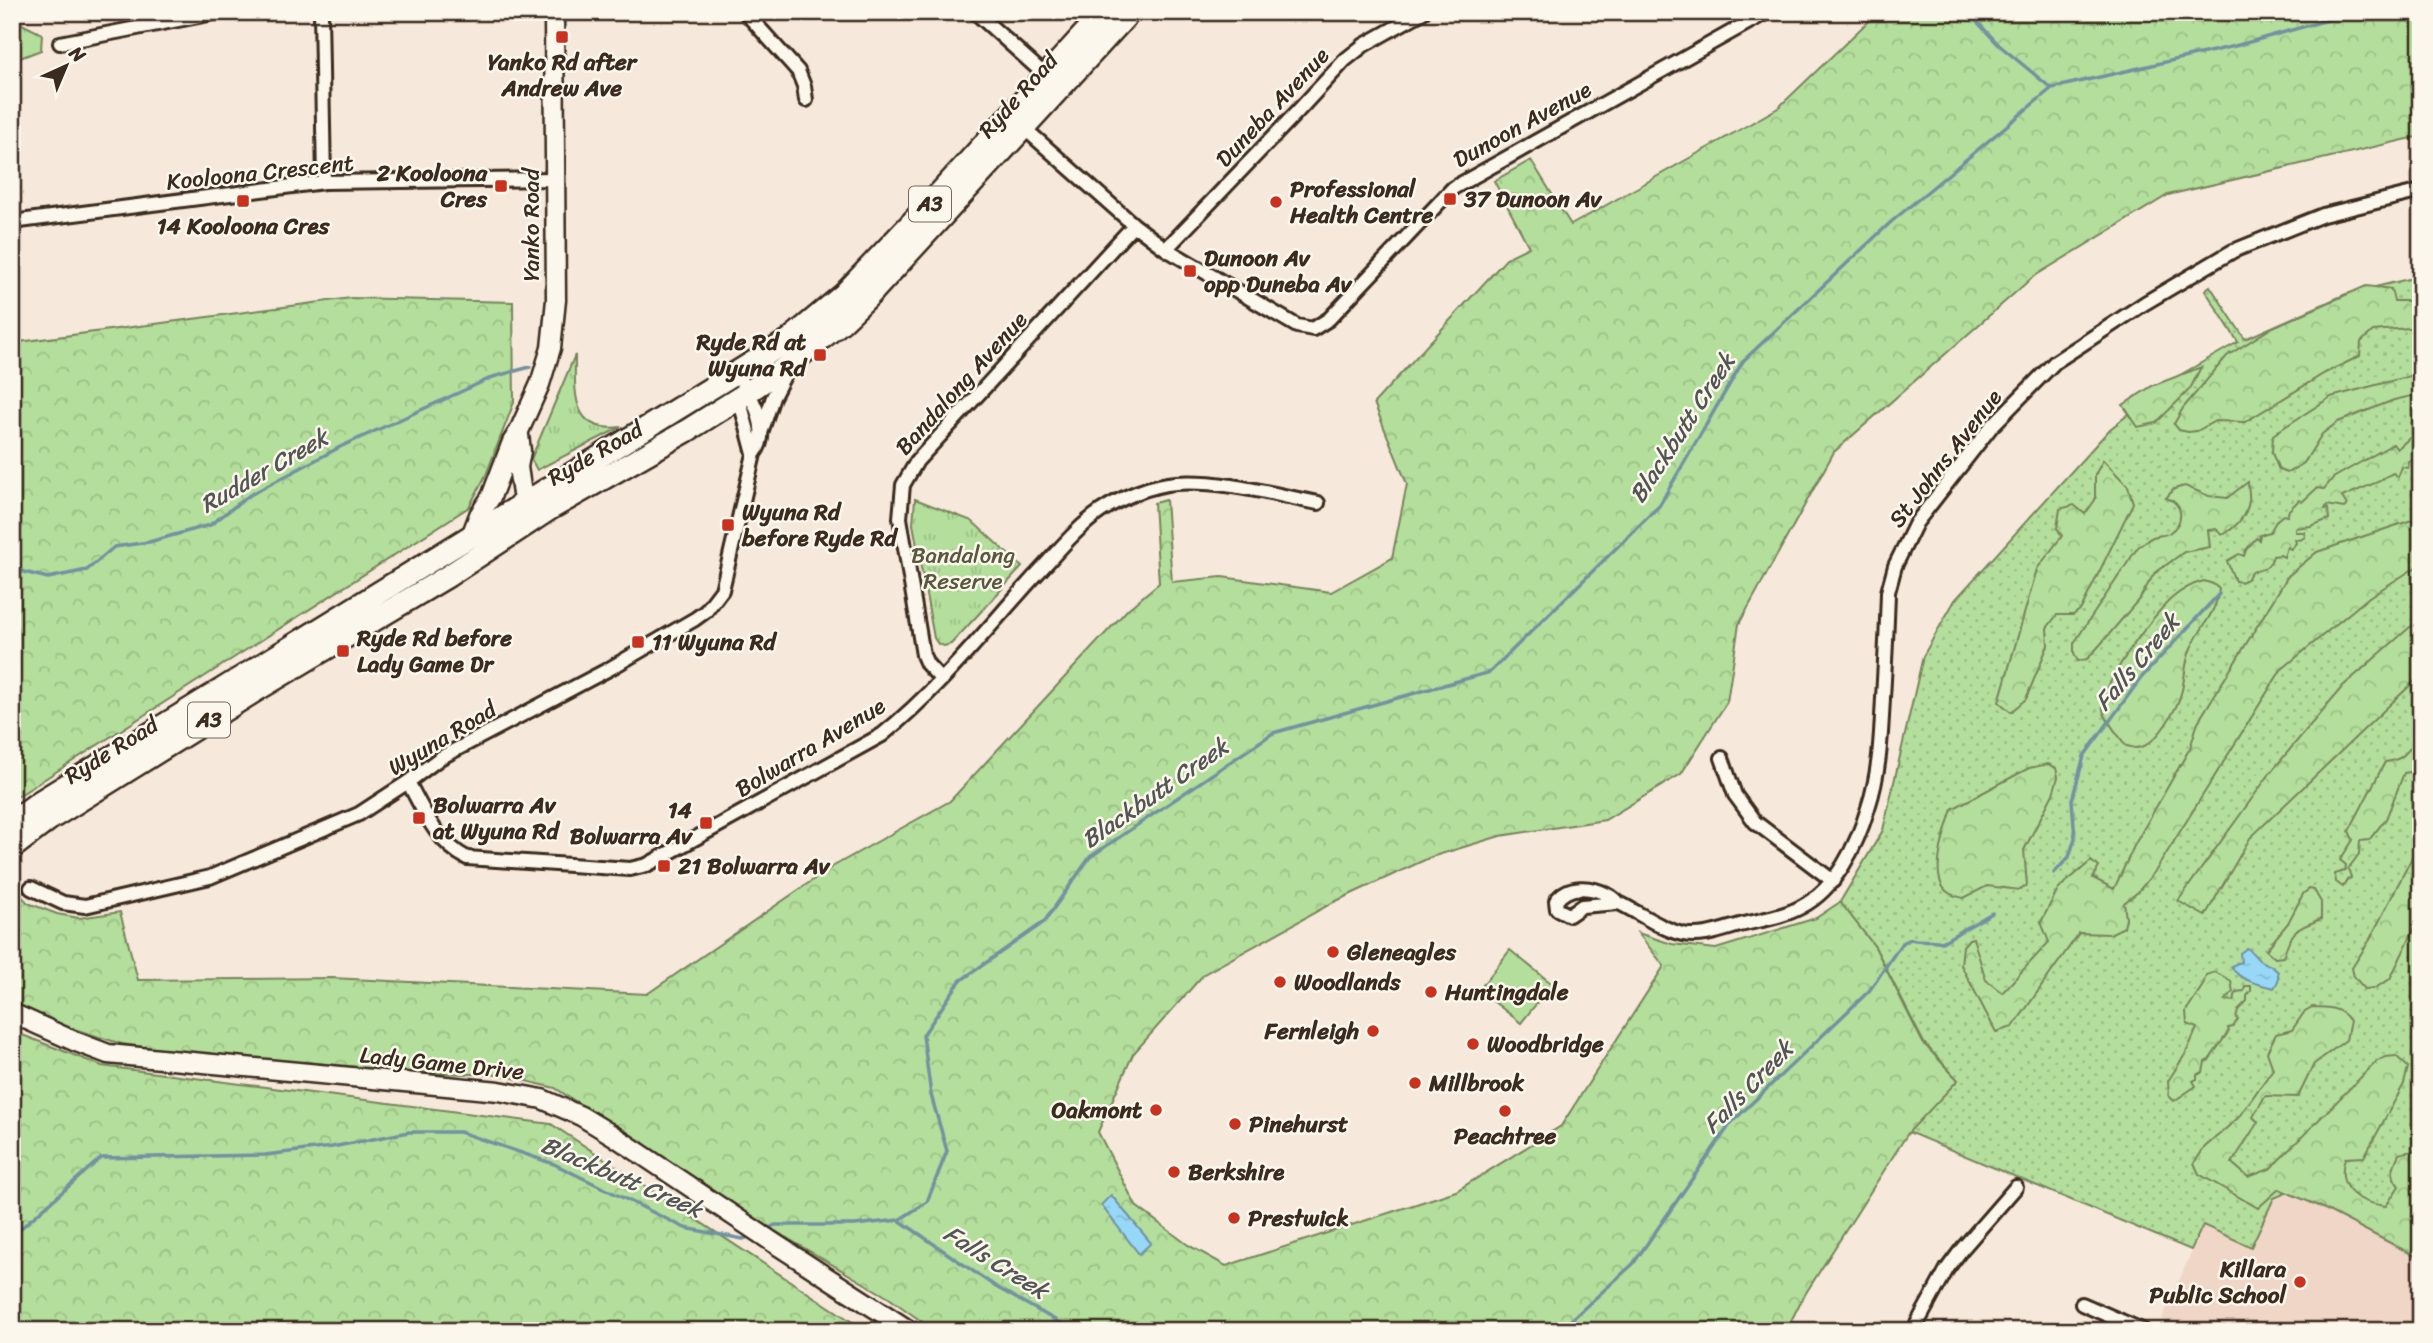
<svg xmlns="http://www.w3.org/2000/svg" width="2433" height="1343" font-family="Sriracha,sans-serif">
<style>
.built{fill:#f0d6c6}
.grass{fill:url(#grass-dots);stroke:#77845c;stroke-width:2}
.forest{fill:url(#forest-crowns);stroke:#77845c;stroke-width:2}
.park{fill:url(#park-tufts);stroke:#77845c;stroke-width:2}
.garden{fill:#b3de9b;stroke:#77845c;stroke-width:2}
.water{fill:url(#water-ripples);stroke:#7292a1;stroke-width:2}
.lines{fill:none;stroke-linecap:round;stroke-linejoin:round}
.stream{stroke:#7292a1;stroke-width:3.5}
.street-casing{stroke:#3b2a1e;stroke-width:18}
.secondary-casing{stroke:#3b2a1e;stroke-width:23}
.highway-casing{stroke:#3b2a1e;stroke-width:26}
.street{stroke:#fbf7ec;stroke-width:12}
.secondary{stroke:#fbf7ec;stroke-width:18}
.highway{stroke:#fbf7ec;stroke-width:21}
.poi-dot{fill:#c8321e;stroke:#fbf7ec;stroke-width:2.5}
.labels{text-anchor:middle;stroke-width:5;stroke-linejoin:round;paint-order:stroke}
.shield{fill:#fbf7ec;stroke:#75685c;stroke-width:2}
.shield-label{font-size:21px;font-weight:bold;fill:#3b2a1e}
.poi-label{font-size:23px;font-weight:bold;fill:#3b2a1e;stroke:#fbf7ec;text-anchor:start}
.street-label{font-size:23px;fill:#3b2a1e;stroke:#fbf7ec}
.park-label{font-size:23px;fill:#59573d;stroke:#fbf7ec}
.water-label{font-size:24px;font-style:italic;fill:#525554;stroke:#fbf7ec}
</style>
<defs>
<pattern id="grass-dots" width="8" height="8" patternUnits="userSpaceOnUse" patternTransform="scale(1.75)"><rect width="8" height="8" fill="#b3de9b"/><path d="M2 2h.1M6 6h.1" fill="none" stroke="#9bbf85" stroke-width="1.8" stroke-linecap="round"/></pattern>
<pattern id="forest-crowns" width="20" height="18" patternUnits="userSpaceOnUse" patternTransform="scale(1.75)"><rect width="20" height="18" fill="#b3de9b"/><path d="M2 6a3 3 0 1 1 6 0M12 15a3 3 0 1 1 6 0" fill="none" stroke="#9bbf85"/></pattern>
<pattern id="park-tufts" width="24" height="20" patternUnits="userSpaceOnUse" patternTransform="scale(1.75)"><rect width="24" height="20" fill="#b3de9b"/><path d="M3 7l-1-3M5 7V3M7 7l1-3M15 17l-1-3M17 17v-4M19 17l1-3" fill="none" stroke="#9bbf85"/></pattern>
<pattern id="water-ripples" width="26" height="14" patternUnits="userSpaceOnUse" patternTransform="scale(1.75)"><rect width="26" height="14" fill="#97d7f8"/><path d="M2 4q2-2 4 0t4 0M15 11q2-2 4 0t4 0" fill="none" stroke="#83b9d4"/></pattern>
</defs>
<rect width="100%" height="100%" fill="#f6e8db"/>
<filter id="ink" filterUnits="userSpaceOnUse"><feTurbulence type="fractalNoise" baseFrequency=".0143" numOctaves="2"/><feDisplacementMap in="SourceGraphic" scale="14" xChannelSelector="R" yChannelSelector="G"/><feConvolveMatrix kernelMatrix="1 2 1 2 8 2 1 2 1" color-interpolation-filters="sRGB"/></filter>
<g filter="url(#ink)">
<path class="built" d="M2295,1190l126,55v86h-233l-26,-12 42,-95 48,21 19,-47z"/>
<path class="grass" d="M2421,276v970l-128,-56 -19,8 -23,49 -48,-22 -12,25 -283,-118 49,-53 -33,-36 -49,-96 -35,-45 43,-72 40,-174 32,-56 155,-171 63,-50 65,-37 -33,-52 5,-4 35,53 101,-45z"/>
<path class="forest" d="M1878,12h543v124l-253,59 -135,82 -199,175 -95,172 -12,78 -46,72 -76,46 -105,16 -69,21 -97,45 -130,72 -71,80 -35,78 38,74 52,39 38,21 230,-75 105,-65 103,-160 -26,-33 34,11 44,5 100,-31 24,-16 35,45 48,96 35,37 -50,53 -106,166 -16,32h-851l-46,-33 -136,-80 -198,-130 -54,-13 -95,-3 -90,-9 -89,-4 -105,-15 -86,-27 -24,-18v-113l16,17 29,11 22,4 41,-6 18,68 194,-2 315,16 185,-127 118,-66 178,-192 31,-26 -5,-80 12,-3 6,82 50,-5 109,15 61,-34 15,-74 -33,-81 134,-146 21,-10 -35,-66 37,-21 40,65 207,-117z
M2366,286l25,3 3,12h27v26l-48,4 -12,11 -1,14 -35,17 -80,49 -30,-1 -18,10 -9,1 -9,-2 -5,-6 9,-16 44,-52 46,-29z
M351,298l162,4 1,100 -28,73 -17,32 -457,293v-457z
M2201,367l-11,22 -34,34 -18,4 -15,-22 29,-19z
M2421,373v21l-27,6 -56,22 -16,12 -18,29 -17,10 -8,-3 -7,-17 1,-18 7,-5 51,-33z
M2413,435l8,3v26l-9,-3 -3,1 -1,6 -6,-1 -4,10 -5,-4 -10,5 -3,3 -38,16 5,8 -3,3 -17,-3 -2,4h3l1,10 -18,7 -16,2v4h9l1,5 -5,3 -5,-1 1,4 -5,6 -4,-2 -3,10 -4,-2 -7,1c-3,11 -10,14 -22,16l-3,6 -7,4 -6,-1 -8,-20 12,-7 5,2 2,-6 10,-12 3,2 1,-5 10,-3 7,-12 6,-5 4,1 2,-6 10,-10 3,2 15,-14 7,1 9,-11 60,-34 4,5z
M2103,460l25,26 5,17 -52,106 -8,6h-16l-10,13 1,17 -22,54 -15,13 -12,-10 38,-133 25,-33 -5,-8 3,-19 14,-4 11,9 10,-14v-25z
M2248,482c0,6 2,14 1,19 -2,14 -14,28 -26,33l-7,-5 -8,1 2,17 -26,5 -30,22 -14,24 -40,47 -13,14 -9,2 -4,-8v-10l64,-96c5,-3 10,-8 15,-10 5,-2 11,-1 16,-4 16,-11 15,-29 -3,-35l8,-9 11,-3 24,10 18,2z
M2421,517v47l-52,33 -88,73 -125,200 -18,22 -14,11 2,16 -2,8 -14,7 -31,-1 -66,94 -17,5 -35,-67 2,-19 6,-7 4,-1 13,42 16,13 47,-51 -8,-20 17,-33 33,-28 8,6 -6,11 21,11 21,-45 55,-96 8,-26 90,-146 29,-24z
M2204,581l9,3 6,5c-2,23 -19,39 -28,59 -6,13 -6,29 -9,42 -4,17 -25,57 -46,58 -3,0 -7,-2 -10,-2 -7,-11 -21,-25 -23,-37 -4,-23 50,-94 68,-110 9,-8 21,-15 33,-18z
M2418,623l3,1v51l-171,163 -45,78 -27,-15 93,-129 72,-86 67,-59z
M2421,737v19l-3,1 -8,15 -6,1 -18,46 -17,21 -9,1 -1,13 -11,15 3,9 -4,2 -4,7 -7,-5 -1,-8 10,-3 1,-6 -6,-5 13,-20 -4,-9 36,-69c23,-3 20,-12 36,-25z
M2048,764l8,4 2,9 -5,17 -29,56 3,35 -7,5 -33,-4 -23,12c-4,-1 -11,-2 -15,-5 -22,-13 -3,-65 3,-84l77,-41z
M2421,840v75l-31,64 -15,9 -10,1 -11,-12 -2,-9 17,-27z
M2309,889l5,1 7,12v17c-27,11 -28,10 -38,38l-8,1 -9,-8 22,-27 15,-29z
M2215,972l16,9 2,11 -8,8 9,1 2,-9 8,-1 1,-5h6v5l-4,5v5l-9,9 -2,8 2,1 -5,8 -5,1 1,3 -20,29 -4,2 -2,10 -6,3v4l-4,2 3,5 -22,15 -5,-5 -1,-15 18,-28 11,-25 -10,-4 -1,-13 17,-26 3,-10z
M2312,1007c15,0 29,0 38,14l-4,19 -32,24 -16,33 -33,-1 -12,21 5,5 -26,41 16,14 22,-8 106,-107 9,-5 11,-1 12,11 -4,17 -40,73 -19,1c-10,32 14,45 41,48l13,-20c-10,-12 -6,-19 0,-32 8,-3 15,-1 22,-6v111l-102,-53 -40,-17 -21,19 -59,-34 -5,-11 11,-16 33,-29 35,-49 -6,-17 9,-18 16,-4 13,-19z
M12,1031l90,35 449,58 315,207h-854z"/>
<path class="park" d="M12,19l30,15 -1,16 -29,11z
M575,355c0,36 -5,79 46,72l-84,43 -6,-11z
M915,499l57,22 50,46 -71,77 -7,2 -6,-2 -4,-6 -21,-114z"/>
<path class="garden" d="M1510,950l42,34 -31,39 -42,-33z"/>
<path class="water" d="M2247,948c6,4 7,8 12,12 8,6 10,2 19,12v9l-4,7c-16,-4 -35,-7 -43,-22l10,-4 -1,-9z
M1111,1195l40,48 -12,11 -38,-49z"/>
<g class="lines">
<path class="stream" d="M1968,12l31,33 52,43
M12,569l36,9 39,-8 27,-23 35,-5 61,-17 40,-30 90,-48 153,-70 37,-10
M2054,873l15,-16 6,-19 -3,-38 12,-44 57,-78 78,-84
M899,1220l97,67 79,44
M765,1230l10,-5h80l44,-5 28,-18 20,-51 -16,-56 -8,-60 37,-54 84,-59 46,-65 183,-124 217,-61 169,-166 84,-145 148,-139 161,-134 183,-42 121,-34
M12,1236l89,-78 164,-3 67,-8 77,-15h51l94,32 131,64 58,11 8,-3
M1559,1331l74,-67 98,-141 138,-132 33,-48 9,-4c12,4 20,-1 31,3l50,-29"/>
<g class="street-casing">
<path id="street" d="M321,12l3,170
M745,12l53,59 6,15 2,14
M975,12l70,63
M60,43l159,-31
M1024,128l110,97 32,24 131,77 16,3 16,-10 124,-131 314,-176
M12,222l312,-40 232,-3
M1166,249l132,-138 47,-51 19,-15 59,-33
M738,394l16,60
M762,430l11,-33 14,-27
M941,679l-14,-15 -4,-9 -23,-137 3,-33 14,-24 217,-236
M1722,758l13,37 20,27 78,59
M408,782c16,29 28,60 59,76l163,11 17,-4 235,-130c56,-45 103,-104 151,-157 22,-23 42,-49 68,-67 21,-14 50,-26 75,-28 47,-3 95,11 142,20
M31,888l32,15 22,3 125,-29 149,-63 49,-32 32,-24 169,-89 86,-50 11,-8 16,-21 32,-136c19,-24 -3,-58 -17,-81
M1618,903l-36,3 -13,9 -12,-6 -1,-8c12,-17 35,-15 52,-6 5,2 8,7 13,9 20,10 40,25 62,30 19,4 39,-4 57,-9 20,-5 43,-8 61,-18 35,-18 56,-62 67,-99 12,-36 13,-73 15,-110 2,-35 4,-71 5,-106l7,-26 21,-43 75,-96 64,-65 90,-59 88,-52 90,-36 98,-24
M2082,1304l62,27
M1913,1331l34,-62 15,-20 54,-62"/>
</g>
<g class="secondary-casing">
<path id="secondary" d="M519,435l2,16 -3,16 7,47
M471,536l8,-21 12,-18 21,-55 7,-11 21,-47 11,-36 5,-48 -2,-288
M12,1013l62,28 34,13 391,37 43,8 39,17 33,20 160,107 136,88"/>
</g>
<g class="highway-casing">
<path id="highway" d="M12,822l27,-20 750,-462 55,-46 92,-97 168,-185
M12,848l38,-29 205,-128 193,-115 102,-67 135,-77 54,-34 51,-34 52,-42 28,-27 260,-283"/>
</g>
<use href="#street" class="street"/>
<use href="#secondary" class="secondary"/>
<use href="#highway" class="highway"/>
</g>
</g>
<g class="poi-dot">
<rect x="555" y="30" width="14" height="14" rx="3.5"/>
<rect x="494" y="179" width="14" height="14" rx="3.5"/>
<rect x="1443" y="192" width="14" height="14" rx="3.5"/>
<rect x="236" y="194" width="14" height="14" rx="3.5"/>
<circle cx="1276" cy="202" r="7"/>
<rect x="1183" y="264" width="14" height="14" rx="3.5"/>
<rect x="813" y="348" width="14" height="14" rx="3.5"/>
<rect x="721" y="518" width="14" height="14" rx="3.5"/>
<rect x="631" y="635" width="14" height="14" rx="3.5"/>
<rect x="336" y="644" width="14" height="14" rx="3.5"/>
<rect x="412" y="811" width="14" height="14" rx="3.5"/>
<rect x="699" y="816" width="14" height="14" rx="3.5"/>
<rect x="657" y="859" width="14" height="14" rx="3.5"/>
<circle cx="1333" cy="952" r="7"/>
<circle cx="1280" cy="982" r="7"/>
<circle cx="1431" cy="992" r="7"/>
<circle cx="1373" cy="1031" r="7"/>
<circle cx="1473" cy="1044" r="7"/>
<circle cx="1415" cy="1083" r="7"/>
<circle cx="1156" cy="1110" r="7"/>
<circle cx="1505" cy="1111" r="7"/>
<circle cx="1235" cy="1124" r="7"/>
<circle cx="1174" cy="1172" r="7"/>
<circle cx="1234" cy="1218" r="7"/>
<circle cx="2300" cy="1282" r="7"/>
</g>
<g class="labels">
<g class="shield">
<rect x="909" y="186.5" width="42" height="35" rx="5"/>
<rect x="188" y="702.5" width="42" height="35" rx="5"/>
</g>
<g class="shield-label">
<text x="930" y="211">A3</text>
<text x="209" y="727">A3</text>
</g>
<g class="poi-label">
<text x="562" y="70" text-anchor="middle">Yanko Rd after<tspan x="562" dy="26">Andrew Ave</tspan></text>
<text x="487" y="181" text-anchor="end">2 Kooloona<tspan x="487" dy="26">Cres</tspan></text>
<text x="1290" y="197">Professional<tspan x="1290" dy="26">Health Centre</tspan></text>
<text x="1464" y="207">37 Dunoon Av</text>
<text x="243" y="234" text-anchor="middle">14 Kooloona Cres</text>
<text x="1204" y="266">Dunoon Av<tspan x="1204" dy="26">opp Duneba Av</tspan></text>
<text x="806" y="350" text-anchor="end">Ryde Rd at<tspan x="806" dy="26">Wyuna Rd</tspan></text>
<text x="742" y="520">Wyuna Rd<tspan x="742" dy="26">before Ryde Rd</tspan></text>
<text x="357" y="646">Ryde Rd before<tspan x="357" dy="26">Lady Game Dr</tspan></text>
<text x="652" y="650">11 Wyuna Rd</text>
<text x="433" y="813">Bolwarra Av<tspan x="433" dy="26">at Wyuna Rd</tspan></text>
<text x="692" y="818" text-anchor="end">14<tspan x="692" dy="26">Bolwarra Av</tspan></text>
<text x="678" y="874">21 Bolwarra Av</text>
<text x="1347" y="960">Gleneagles</text>
<text x="1294" y="990">Woodlands</text>
<text x="1445" y="1000">Huntingdale</text>
<text x="1359" y="1039" text-anchor="end">Fernleigh</text>
<text x="1487" y="1052">Woodbridge</text>
<text x="1429" y="1091">Millbrook</text>
<text x="1142" y="1118" text-anchor="end">Oakmont</text>
<text x="1249" y="1132">Pinehurst</text>
<text x="1505" y="1144" text-anchor="middle">Peachtree</text>
<text x="1188" y="1180">Berkshire</text>
<text x="1248" y="1226">Prestwick</text>
<text x="2286" y="1277" text-anchor="end">Killara<tspan x="2286" dy="26">Public School</tspan></text>
</g>
<g class="street-label">
<text transform="translate(1018 95) rotate(-48)" y="8">Ryde Road</text>
<text transform="translate(1272 107) rotate(-47)" y="8">Duneba Avenue</text>
<text transform="translate(1522 124) rotate(-29)" y="8">Dunoon Avenue</text>
<text transform="translate(260 172) rotate(-6)" y="8">Kooloona Crescent</text>
<text transform="translate(531 225) rotate(-90)" y="8">Yanko Road</text>
<text transform="translate(961 383) rotate(-48)" y="8">Bandalong Avenue</text>
<text transform="translate(595 453) rotate(-30)" y="8">Ryde Road</text>
<text transform="translate(1945 458) rotate(-52)" y="8">St Johns Avenue</text>
<text transform="translate(442 738) rotate(-31)" y="8">Wyuna Road</text>
<text transform="translate(810 747) rotate(-31)" y="8">Bolwarra Avenue</text>
<text transform="translate(111 750) rotate(-32)" y="8">Ryde Road</text>
<text transform="translate(442 1063) rotate(6)" y="8">Lady Game Drive</text>
</g>
<g class="park-label">
<text x="963" y="563">Bandalong<tspan x="963" dy="26">Reserve</tspan></text>
</g>
<g class="water-label">
<text transform="translate(1682 428) rotate(-57)" y="8">Blackbutt Creek</text>
<text transform="translate(264 471) rotate(-30)" y="8">Rudder Creek</text>
<text transform="translate(2137 662) rotate(-50)" y="8">Falls Creek</text>
<text transform="translate(1155 793) rotate(-35)" y="8">Blackbutt Creek</text>
<text transform="translate(1748 1087) rotate(-46)" y="8">Falls Creek</text>
<text transform="translate(622 1177) rotate(23)" y="8">Blackbutt Creek</text>
<text transform="translate(996 1262) rotate(32)" y="8">Falls Creek</text>
</g>
</g>
<rect width="2433" height="1343" fill="none" stroke="#fbf7ec" stroke-width="42"/>
<rect x="21" y="21" width="2391" height="1301" fill="none" stroke="#3b2a1e" stroke-width="2.5" filter="url(#ink)"/>
<g transform="translate(66 66) rotate(44)" stroke="#fbf7ec" stroke-width="5" paint-order="stroke">
<path d="M0-5L12 26L0 18L-12 26Z" fill="#3b2a1e"/>
<text y="-10" font-size="19" font-weight="bold" text-anchor="middle" fill="#3b2a1e">N</text>
</g>
</svg>
